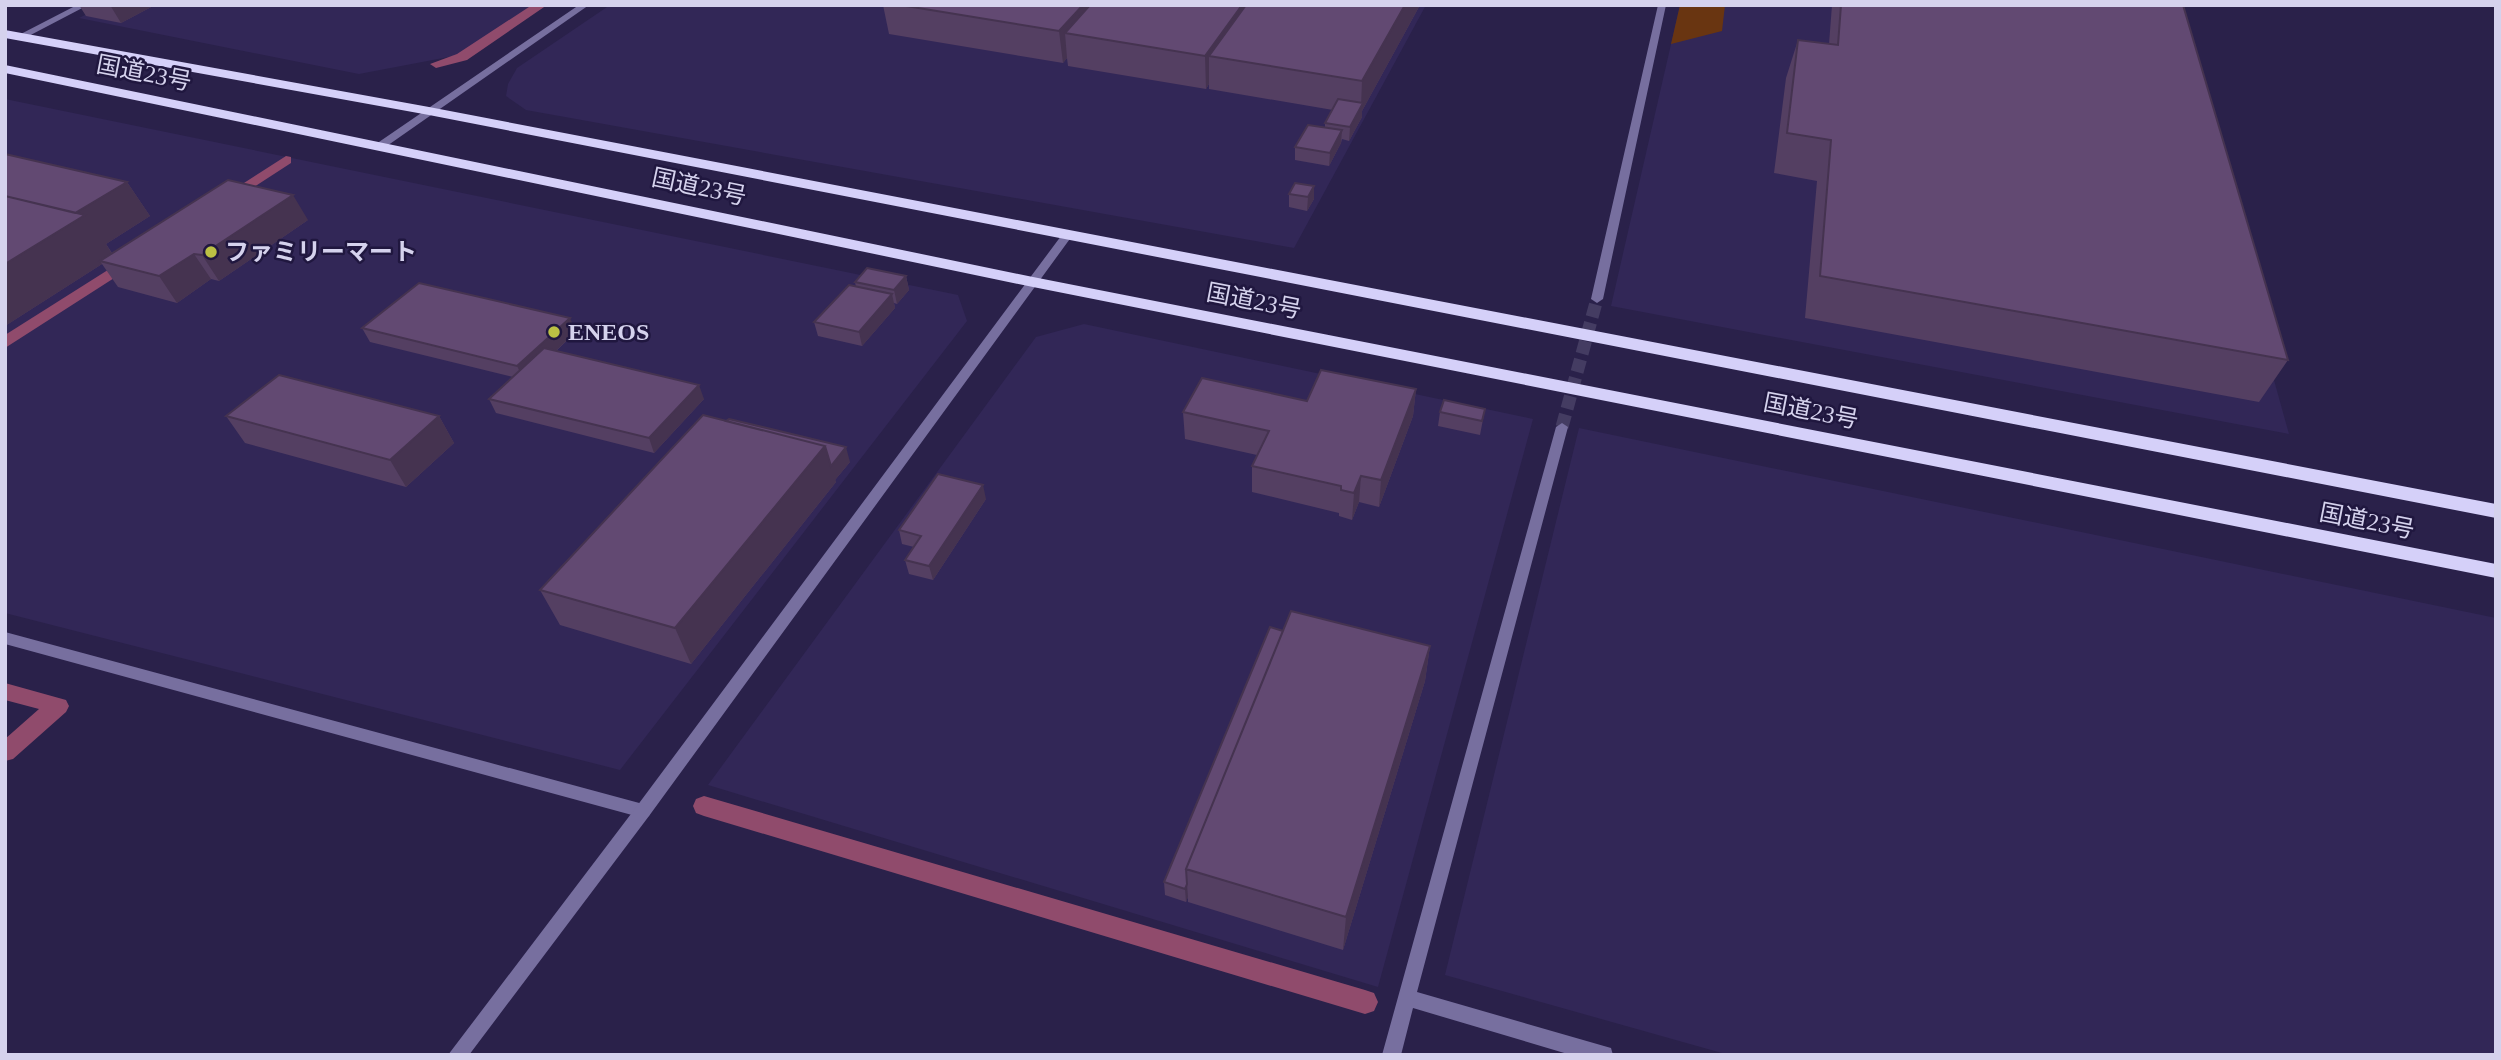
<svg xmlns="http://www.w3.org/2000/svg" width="2501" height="1060" font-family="'Times New Roman','Noto Sans JP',serif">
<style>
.built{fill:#322757}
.green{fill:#693511}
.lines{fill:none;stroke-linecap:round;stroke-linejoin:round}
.stream{fill:#904b6c;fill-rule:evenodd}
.minor-tunnel{stroke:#443c62;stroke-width:13;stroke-dasharray:13 6;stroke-linecap:butt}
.minor{fill:#776f9f;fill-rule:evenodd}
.tertiary{fill:#776f9f;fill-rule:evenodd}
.trunk{fill:#d5d0f9;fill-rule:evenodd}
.wall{fill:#543f62}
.shaded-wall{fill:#453350}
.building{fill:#624972;stroke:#453350;stroke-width:2}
.poi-dot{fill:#bbc044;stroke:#20173f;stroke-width:2.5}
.labels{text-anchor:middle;stroke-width:5;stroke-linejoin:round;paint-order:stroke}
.street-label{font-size:24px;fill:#d5d2ed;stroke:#20173f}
.poi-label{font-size:24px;font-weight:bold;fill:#d5d2ed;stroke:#20173f;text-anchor:start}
</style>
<rect width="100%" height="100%" fill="#2a214a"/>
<path class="built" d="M105,5h431l-77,50 -100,19 -280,-56z
M610,5h816l-132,243 -768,-138 -20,-14 2,-12 9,-16z
M1680,5h490l119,429 -678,-128z
M5,99l953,196 9,26 -347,449 -615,-157z
M1084,324l449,95 -155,568 -670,-202 328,-448z
M1579,428l917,190v437h-767l-284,-80z"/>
<path class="green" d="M1680,5h45l-3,26 -51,13z"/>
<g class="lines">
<path class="stream" d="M532,5h15l-80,55 -31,8 -6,-4 27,-10z
M286,156l5,1v6l-60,39 -5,1 -7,-4z
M130,256l6,2 2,3 -2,3 -131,84v-13z
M5,683l61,17 3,6 -3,6 -53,47 -8,2v-22l34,-30 -34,-9z
M704,796l661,194 9,3 4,9 -4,9 -9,3 -661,-198 -8,-3 -3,-7 3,-7z"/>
<path class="minor-tunnel" d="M1562,427l35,-128"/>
<path class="minor" d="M77,5h11l-65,34 -8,-2z
M1658,5h8l-63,294 -6,4 -6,-4z
M1562,423l6,4 -151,565 187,54 7,2 2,7h-42l-158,-47 -12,47h-19l174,-628z
M5,632l638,172 6,2 2,5 -2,5 -6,2 -638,-174z"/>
<path class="tertiary" d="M579,5h10l-205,143h-8v-4z
M1068,231l6,3 -2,2 -423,580 -180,239h-21l189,-249 427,-574z"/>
<path class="trunk" d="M5,30l424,77 2067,397v14l-2067,-403 -424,-77z
M5,65l1028,212 1463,287v14l-1463,-291 -1028,-214z"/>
</g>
<path class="wall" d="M79,5h76l-34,18 -35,-7z
M883,5h537l-58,106v6l-13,24 -7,-2 -1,4 -12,23 -34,-6v-13l30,-20v-4l8,-13 -124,-21v-5l-3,5 -138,-23 -1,-8 -4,5 -174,-29z
M1832,5h351l105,355 -29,42 -454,-84 12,-137 -43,-8 12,-95 12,-38 31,4z
M5,154l122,28 23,34 -44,28 6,9 196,-33 -89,61 -8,-2 -34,24 -59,-16 -16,-23 -97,62z
M1314,186v13l-7,12 -18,-4v-13z
M906,276l3,14 -12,14 -3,-1 1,5 -33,38 -44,-10 -4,-14 42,-35 -1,-5z
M362,328l214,4 -20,19 148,48 -50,54 -158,-40 -7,-14 24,-22 -143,-35z
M1416,389l-3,27 -34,91 -20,-5 -7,18 -13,-4v-3l-87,-21v-26l5,-11 -72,-16 -2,-27 124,-11z
M1485,409l-5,26 -42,-9 2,-14z
M226,416h213l15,27 -48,44 -161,-44z
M726,421l124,41 -15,18 1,2 -145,182 -131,-39 -20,-35z
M986,499l-53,81 -24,-6 -4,-14 9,-13 -12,-3 -3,-14z
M1283,631l147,15 -5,35 -82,269 -155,-48v-5l-2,5 -21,-7 -1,-13z"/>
<path class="shaded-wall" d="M110,5h45l-34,18z
M1083,5h31l-49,28 2,25 -4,5 -4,-32z
M1242,5h23l-56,51v28l-3,5 -1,-33z
M1405,5h15l-58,106v6l-13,24 1,-14 11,-20 1,-26z
M1342,130l-1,13 -12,23 1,-13z
M127,182l23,34 -44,28 8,13 -14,4 2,3 -97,62v-62l65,-48z
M1314,186v13l-7,12 1,-14z
M293,195l15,25 -89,61 -17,-26z
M194,254l17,25 -34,24 -18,-27z
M906,276l3,14 -12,14 -3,-14z
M892,294l3,14 -33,38 -3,-14z
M570,318l6,14 -52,48 -7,-14z
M699,385l5,14 -50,54 -5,-15z
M1416,389l-3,27 -34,91 2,-27z
M439,416l15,27 -48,44 -16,-27z
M825,446l11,36 -145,182 -16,-36z
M846,447l4,15 -15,18 -4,-14z
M1361,476l-2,26 -7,18 2,-27z
M983,485l3,14 -53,81 -4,-14z
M1430,646l-5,35 -82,269 3,-33z
M1187,884l1,13 -2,5 -1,-13z"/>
<path class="building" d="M900,5h183l-24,26z
M1090,5h152l-37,51 -140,-23z
M1246,5h159l-43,76 -153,-25z
M1841,5h342l105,355 -468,-84 11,-136 -44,-7 11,-93 40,5z
M1338,99l25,4 -13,24 -25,-4z
M1308,125l34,5 -12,23 -35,-6z
M5,154l122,28 -52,31 -70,-17z
M228,180l65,15 -91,60 -8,-1 -35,22 -59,-15z
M1295,183l19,3 -6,11 -19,-3z
M5,196l80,19 -80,49z
M867,268l39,8 -12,14 -39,-8z
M419,283l151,35 -53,48 -155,-38z
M849,285l43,9 -33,38 -45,-10z
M544,348l155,37 -50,53 -160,-39z
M1321,370l95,19 -35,91 -20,-4 -7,17 -13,-3v-4l-89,-20 17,-35 -86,-19 19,-34 105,23z
M279,375l160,41 -49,44 -164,-44z
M1444,400l41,9 -3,12 -42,-9z
M703,415l122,31 -150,182 -135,-38z
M729,419l117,28 -15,19 -6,-20 -99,-25z
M938,474l45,11 -54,81 -24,-6 16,-24 -22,-6z
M1291,611l139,35 -84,271 -160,-48z
M1270,627l13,4 -97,238 1,15 -2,5 -21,-7z"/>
<g class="poi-dot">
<circle cx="211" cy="252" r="7"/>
<circle cx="554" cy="332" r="7"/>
</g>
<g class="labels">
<g class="street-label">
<text transform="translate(144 73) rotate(11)" y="8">国道23号</text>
<text transform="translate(699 187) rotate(12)" y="8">国道23号</text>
<text transform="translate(1254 301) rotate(11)" y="8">国道23号</text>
<text transform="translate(1811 411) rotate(11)" y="8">国道23号</text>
<text transform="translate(2367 521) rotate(11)" y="8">国道23号</text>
</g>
<g class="poi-label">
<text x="225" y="260">ファミリーマート</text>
<text x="568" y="340">ENEOS</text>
</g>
</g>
<rect width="2501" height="1060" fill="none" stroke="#d5d2ed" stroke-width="14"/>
</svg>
